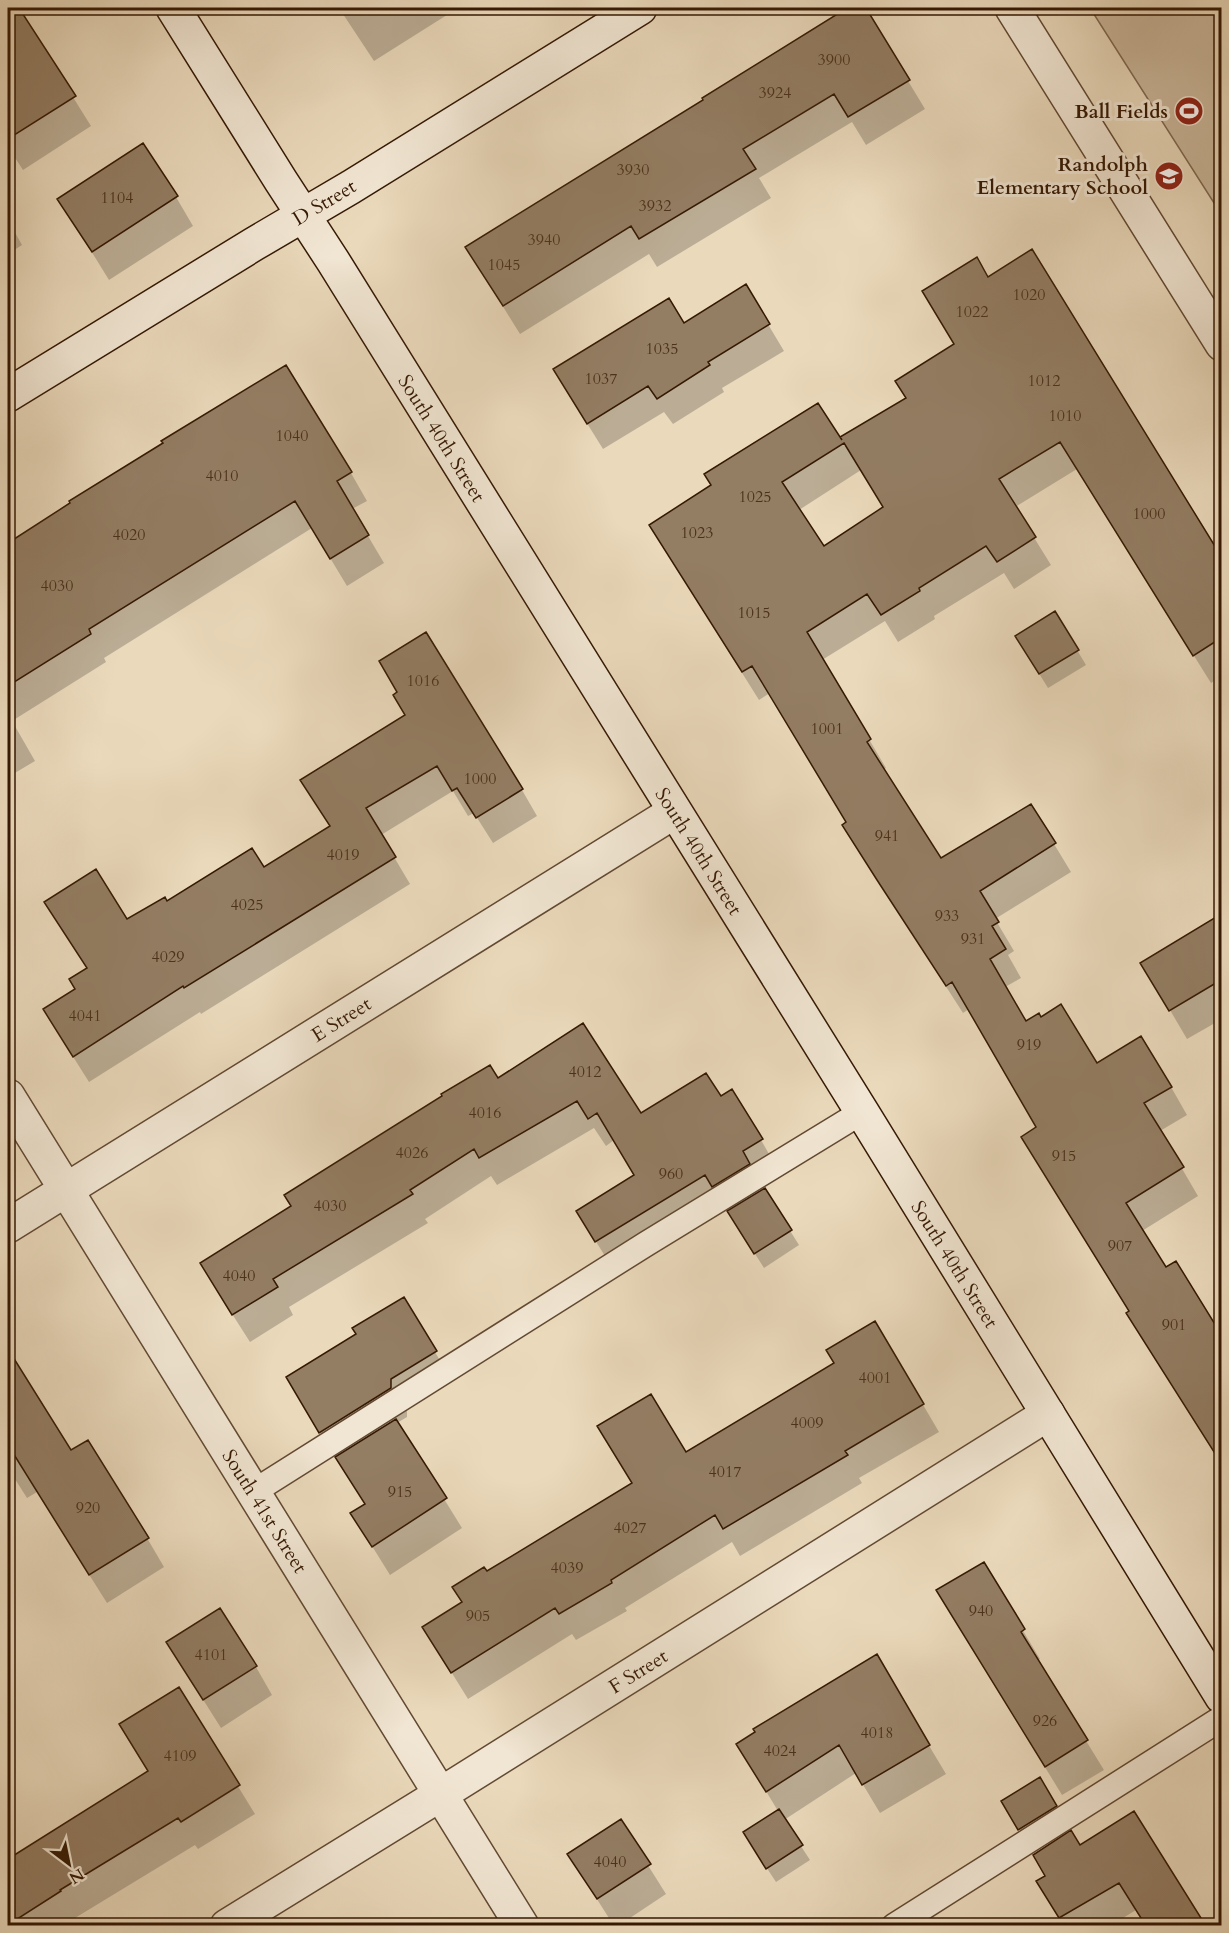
<svg xmlns="http://www.w3.org/2000/svg" width="1229" height="1933" font-family="Cardo,serif">
<style>
.green{fill:#cbb89c;stroke:#806850;stroke-width:1.5}
.shadow{fill:#0003;fill-rule:evenodd}
.building{fill:#937d63;stroke:#351903;stroke-width:1.5;fill-rule:evenodd}
.lines{fill:none;stroke-linecap:round;stroke-linejoin:round}
.lane-casing{stroke:#624931;stroke-width:27}
.street-casing{stroke:#624931;stroke-width:36}
.secondary-casing{stroke:#351903;stroke-width:36}
.lane{stroke:#f1e6d3;stroke-width:24}
.street{stroke:#f1e6d3;stroke-width:33}
.secondary{stroke:#f1e6d3;stroke-width:33}
.labels{text-anchor:middle;stroke-width:6;stroke-linejoin:round;paint-order:stroke}
.number-label{font-size:16px;fill:#4c321b}
.poi-label{font-size:20px;font-weight:bold;fill:#351903;stroke:#f1e6d3;text-anchor:end}
.street-label{font-size:20px;fill:#351903;stroke:#f1e6d3}
</style>
<rect width="100%" height="100%" fill="#ead9bb"/>
<filter id="stains"><feTurbulence type="fractalNoise" baseFrequency=".00333" numOctaves="4"/><feColorMatrix values="0 0 0 0 .2 0 0 0 0 .09 0 0 0 0 .02 0 0 0 .5 -.17"/></filter>
<radialGradient id="worn" r=".72"><stop offset=".6" stop-color="#630" stop-opacity="0"/><stop offset="1" stop-color="#630" stop-opacity=".3"/></radialGradient>
<path class="green" d="M1090,8h131v206z"/>
<path class="shadow" d="M8,8h6l5,7 2,-1 70,112 -68,44 -15,-23z
M339,8h119l-84,53z
M849,8h15l61,101 -59,36 -14,-23 -93,56 12,20 -114,69 -8,-13 -129,80 -36,-58 221,-176 -1,-2z
M176,197l17,29 -84,54 -50,-81z
M8,220l14,25 -14,9z
M1031,251l191,310v115l-11,7 -134,-214 -62,38 36,58 -37,24 -10,-16 -70,43 1,3 -37,23 -13,-21 -63,39 64,108 -3,2 58,90 113,-16 17,28 -76,47 19,32 -6,4 13,23 -16,9 20,36 72,42 74,22 16,28 -27,16 38,65 -56,35 24,38 9,-6 47,74v128l-78,-124 -106,-213 -69,-119 -6,4 -103,-160 -12,-30 -78,-130 -11,7 -92,-147 46,-66 105,-82 26,41 63,-47 49,-54 32,-66zM861,470l23,38 -61,40 -24,-38z
M745,286l39,65 -62,37 2,4 -51,32 -9,-12 -61,37 -33,-53z
M351,473l16,28 -15,8 32,54 -37,23 -35,-58 -208,130 2,4 -94,59 23,40 -27,16v-232l64,-41z
M1077,650l9,15 -38,23 -23,-37z
M407,716l115,74 15,26 -44,27 -19,-30 -6,3 -15,-25 -72,44 29,49 -209,130 -1,-2 -111,70 -29,-46 17,-46 11,-21 39,-48 39,-18 97,-34 68,-42z
M1222,916v103l-35,20 -44,-75z
M498,1080l142,35 80,-17 41,42 16,28 -19,12 41,65 -35,23 -42,-66 -109,67 -18,-29 41,-64 -22,-36 -8,6 -12,-18 -97,57 -6,-9 -66,43 3,4 -139,84 4,8 -43,27 -32,-50z
M875,1323l64,109 -80,46 3,5 -122,73 -8,-14 -107,66 2,3 -51,29 -4,-6 -104,65 -44,-71 39,-25 24,-30 349,-210z
M435,1352l17,29 -45,27v9l-10,6 65,105 -72,47 -38,-61 14,-9 -28,-45 -1,1 -49,-83z
M15,1363l56,89 76,86 17,29 -57,36 -70,-111 -10,6 -19,-30v-100z
M983,1564l57,95 -3,2 67,109 -42,25 -107,-175z
M876,1657l70,117 -66,39 -24,-40 -72,47 26,40 -34,22 -23,-35 25,-36 -40,-66z
M256,1667l16,28 -51,33 -36,-57z
M178,1689l77,125 -57,35 -3,-4 -120,73 1,2 -9,6h-59v-66l142,-88z
M1039,1779l25,42 -36,23 -25,-42z
M620,1821l46,73 -48,32h-4l-45,-71z
M1080,1847l125,79 -69,-16 -26,16h-46l-10,-17 -7,-33z"/>
<path class="building" d="M8,8h11l57,88 -68,43z
M847,8h19l44,72 -62,37 -14,-23 -91,55 13,20 -117,70 -8,-13 -128,80 -38,-59 238,-147 -1,-2z
M143,143l35,53 -86,56 -35,-53z
M1032,249l189,307v82l-28,18 -133,-214 -61,37 37,58 -39,25 -11,-16 -67,42 1,3 -39,24 -14,-21 -60,38 64,107 -4,3 74,116 90,-54 25,39 -76,48 19,31 -7,4 14,23 -16,10 36,62 13,-8 2,4 20,-13 36,59 44,-27 31,51 -28,16 40,64 -58,36 40,64 10,-6 45,73v129l-95,-150 3,-2 -108,-174 15,-10 -84,-145 -6,4 -69,-106 -35,-55 4,-3 -94,-156 -10,6 -93,-147 62,-40 -7,-11 114,-71 24,37 -2,-3 66,-39 -11,-17 59,-37 -32,-53 55,-34 11,20zM844,443l39,64 -59,39 -42,-64z
M746,284l24,40 -62,38 2,3 -53,34 -9,-13 -61,38 -34,-55 116,-71 15,25z
M286,365l66,107 -15,9 32,54 -39,24 -35,-58 -206,128 2,5 -83,52v-143l62,-40 -1,-2 94,-58 -2,-2z
M1055,611l24,39 -40,24 -24,-38z
M426,632l97,157 -47,29 -19,-30 -5,3 -15,-25 -71,42 30,49 -212,131 -1,-2 -110,71 -30,-48 32,-20 -6,-10 18,-11 -43,-66 52,-33 31,50 38,-22 2,4 85,-53 12,19 66,-41 -30,-46 105,-65 -12,-20 4,-3 -18,-31z
M1221,914v66l-52,31 -29,-48z
M583,1023l58,90 65,-40 15,23 11,-7 31,50 -20,12 7,13 -38,23 -7,-12 -110,67 -19,-31 58,-36 -37,-62 -9,6 -11,-18 -98,57 -5,-9 -64,41 3,4 -140,85 5,8 -46,28 -32,-52 91,-57 -7,-11 158,-99 -1,-2 49,-29 8,13z
M765,1188l27,42 -38,24 -27,-43z
M404,1297l33,54 -46,28v9l-72,45 -33,-56 70,-43 -4,-6z
M875,1321l49,83 -79,47 3,4 -125,74 -8,-14 -104,65 1,3 -53,31 -4,-6 -104,65 -29,-46 40,-25 -10,-15 32,-20 3,4 145,-88 -35,-57 54,-32 35,58 148,-89 -8,-13z
M8,1349l63,101 17,-10 61,98 -60,37 -81,-130z
M396,1419l51,79 -75,49 -22,-34 15,-9 -30,-47z
M984,1562l41,67 -4,3 67,108 -43,27 -109,-177z
M220,1608l37,58 -54,34 -37,-58z
M877,1654l53,91 -68,40 -23,-40 -73,47 -30,-48 19,-12 -2,-3z
M179,1687l61,98 -59,37 -3,-4 -118,72 1,1 -53,34v-66l140,-88 -29,-47z
M1040,1777l17,29 -39,24 -17,-29z
M779,1809l24,36 -37,24 -23,-37z
M1134,1811l72,115h-60l-27,-43 -60,35 -23,-37 9,-5 -12,-21 38,-25 9,15z
M621,1819l30,45 -54,35 -30,-45z"/>
<g class="lines">
<g class="lane-casing">
<path id="lane" d="M253,1492l393,-248 216,-132
M894,1926l328,-208"/>
</g>
<g class="street-casing">
<path id="street" d="M1012,8l210,336
M8,1096l514,830
M8,1226l666,-414
M227,1926l214,-132 607,-380"/>
</g>
<g class="secondary-casing">
<path id="secondary" d="M173,8l108,173 52,80 529,851 360,585
M8,395l246,-151 97,-57 289,-179"/>
</g>
<use href="#lane" class="lane"/>
<use href="#street" class="street"/>
<use href="#secondary" class="secondary"/>
</g>
<defs>
<g id="stadium-disc" transform="scale(1.5)"><circle r="9.5" fill="#8f2418" stroke="#f1e6d3"/><path d="M0-5a6.5 5 0 1 0 0 10a6.5 5 0 1 0 0-10ZM-3.5-1.8h7v3.6h-7Z" fill="#fff"/></g>
<g id="school-disc" transform="scale(1.5)"><circle r="9.5" fill="#8f2418" stroke="#f1e6d3"/><path d="M0-5L7-2L0 1L-7-2ZM-4 1L0 2.5L4 1V4Q0 6-4 4Z" fill="#fff"/></g>
</defs>
<g fill-rule="evenodd">
<use href="#stadium-disc" x="1189" y="111"/>
<use href="#school-disc" x="1169" y="176"/>
</g>
<g class="labels">
<g class="number-label">
<text x="834" y="65">3900</text>
<text x="775" y="98">3924</text>
<text x="633" y="175">3930</text>
<text x="117" y="203">1104</text>
<text x="655" y="211">3932</text>
<text x="544" y="245">3940</text>
<text x="504" y="270">1045</text>
<text x="1029" y="300">1020</text>
<text x="972" y="317">1022</text>
<text x="662" y="354">1035</text>
<text x="601" y="384">1037</text>
<text x="1044" y="386">1012</text>
<text x="1065" y="421">1010</text>
<text x="292" y="441">1040</text>
<text x="222" y="481">4010</text>
<text x="755" y="502">1025</text>
<text x="1149" y="519">1000</text>
<text x="697" y="538">1023</text>
<text x="129" y="540">4020</text>
<text x="57" y="591">4030</text>
<text x="754" y="618">1015</text>
<text x="423" y="686">1016</text>
<text x="827" y="734">1001</text>
<text x="480" y="784">1000</text>
<text x="887" y="841">941</text>
<text x="343" y="860">4019</text>
<text x="247" y="910">4025</text>
<text x="947" y="921">933</text>
<text x="973" y="944">931</text>
<text x="168" y="962">4029</text>
<text x="85" y="1021">4041</text>
<text x="1029" y="1050">919</text>
<text x="585" y="1077">4012</text>
<text x="485" y="1118">4016</text>
<text x="412" y="1158">4026</text>
<text x="1064" y="1161">915</text>
<text x="671" y="1179">960</text>
<text x="330" y="1211">4030</text>
<text x="1120" y="1251">907</text>
<text x="239" y="1281">4040</text>
<text x="1174" y="1330">901</text>
<text x="875" y="1383">4001</text>
<text x="807" y="1428">4009</text>
<text x="725" y="1477">4017</text>
<text x="400" y="1497">915</text>
<text x="88" y="1513">920</text>
<text x="630" y="1533">4027</text>
<text x="567" y="1573">4039</text>
<text x="981" y="1616">940</text>
<text x="478" y="1621">905</text>
<text x="211" y="1660">4101</text>
<text x="1045" y="1726">926</text>
<text x="877" y="1738">4018</text>
<text x="780" y="1756">4024</text>
<text x="180" y="1761">4109</text>
<text x="610" y="1867">4040</text>
</g>
<g class="poi-label">
<text x="1168" y="118">Ball Fields</text>
<text x="1148" y="171">Randolph<tspan x="1148" dy="23">Elementary School</tspan></text>
</g>
<g class="street-label">
<text transform="translate(324 202) rotate(-31)" y="7">D Street</text>
<text transform="translate(442 438) rotate(58)" y="7">South 40th Street</text>
<text transform="translate(699 851) rotate(58)" y="7">South 40th Street</text>
<text transform="translate(341 1019) rotate(-32)" y="7">E Street</text>
<text transform="translate(955 1264) rotate(58)" y="7">South 40th Street</text>
<text transform="translate(265 1511) rotate(58)" y="7">South 41st Street</text>
<text transform="translate(638 1671) rotate(-32)" y="7">F Street</text>
</g>
</g>
<rect width="1229" height="1933" fill="none" stroke="#ead9bb" stroke-width="30"/>
<rect x="9" y="9" width="1211" height="1915" fill="none" stroke="#351903" stroke-width="3"/>
<rect x="15" y="15" width="1199" height="1903" fill="none" stroke="#351903" stroke-width="1.5"/>
<g transform="translate(69 1864) rotate(148)" stroke="#f1e6d3" stroke-width="4.5" paint-order="stroke">
<path d="M0-4.5L10 22L0 15L-10 22Z" fill="#351903"/>
<text y="-9" font-size="16" font-weight="bold" text-anchor="middle" fill="#351903">N</text>
</g>
<rect width="100%" height="100%" filter="url(#stains)"/>
<rect width="100%" height="100%" fill="url(#worn)"/>
</svg>
